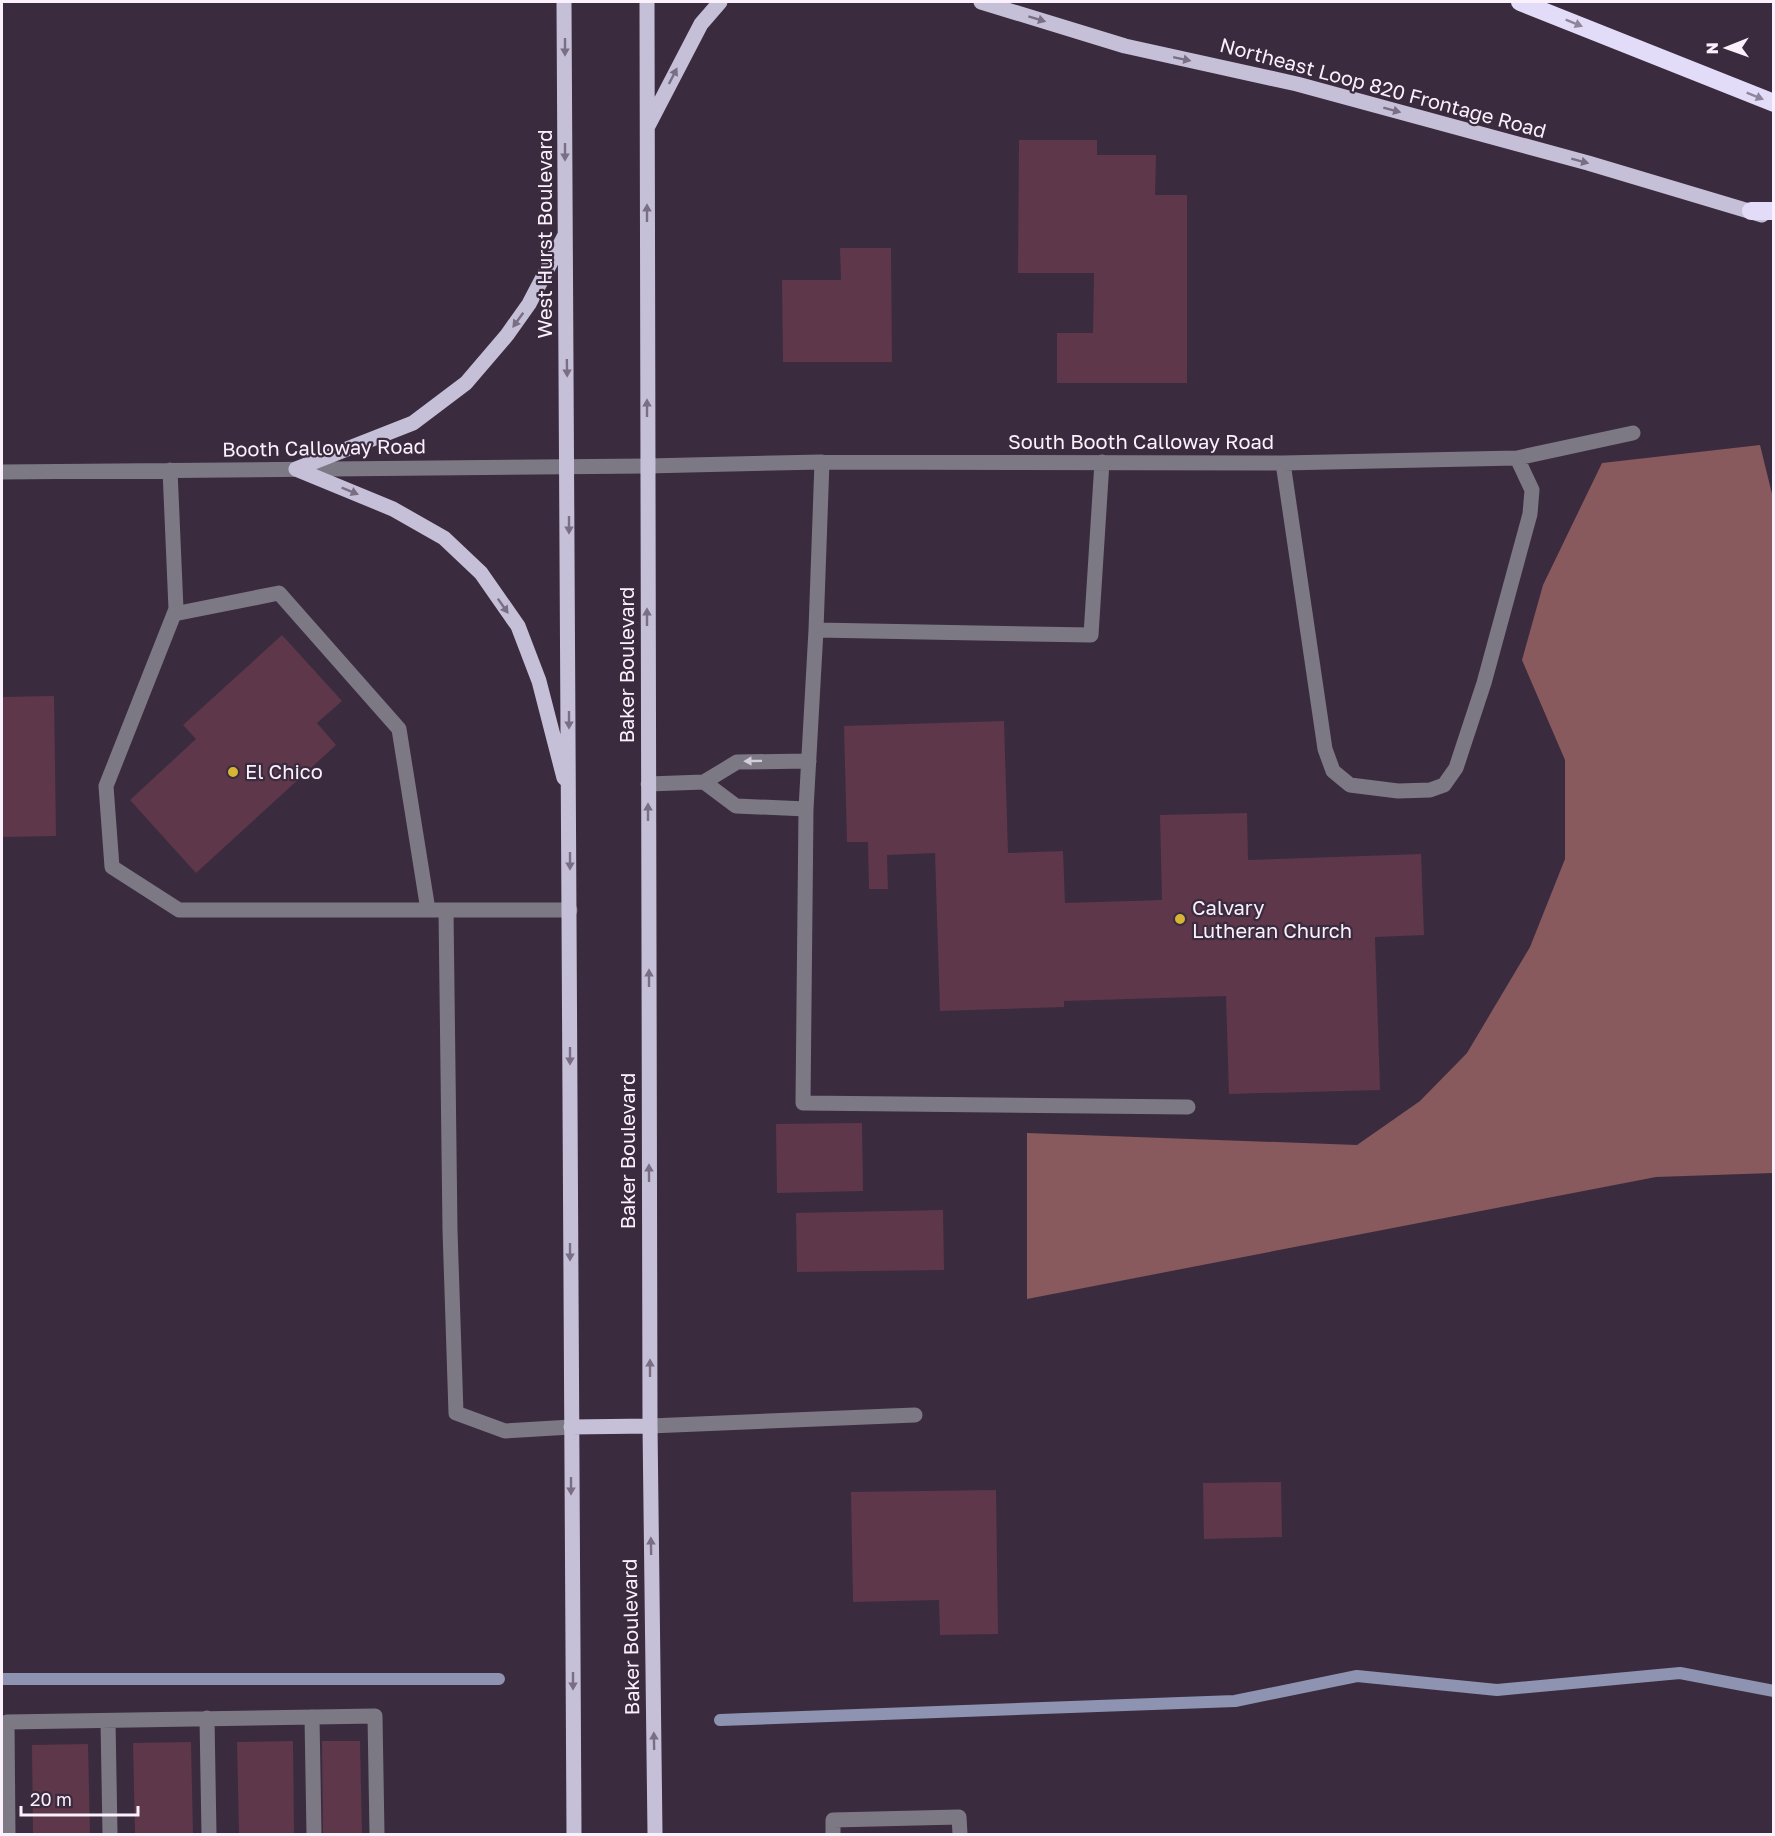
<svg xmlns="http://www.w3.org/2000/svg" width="1775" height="1836" font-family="'Golos Text',sans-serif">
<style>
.forest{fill:#88595d}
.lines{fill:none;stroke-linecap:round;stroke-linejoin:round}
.stream{stroke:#8d93b1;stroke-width:12}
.building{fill:#5e374b}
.minor{stroke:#7c7985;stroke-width:15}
.major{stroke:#c5c0d8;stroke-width:15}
.highway{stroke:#e2dcf8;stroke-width:18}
.oneway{fill:#796e83}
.oneway2{fill:#8e849b}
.oneway3{fill:#d5cdd9}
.poi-dot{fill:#d7b434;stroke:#3b2b3e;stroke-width:2}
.labels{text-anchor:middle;stroke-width:4.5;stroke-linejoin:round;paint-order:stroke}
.street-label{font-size:20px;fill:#fbf1fd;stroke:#3b2b3e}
.poi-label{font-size:20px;fill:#fbf1fd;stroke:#3b2b3e;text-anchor:start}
</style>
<rect width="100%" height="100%" fill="#3b2b3e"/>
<path class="forest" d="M1760,445l14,57 -1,671 -117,4 -629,122v-166l330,12 63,-44 47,-48 63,-106 35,-88v-99l-43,-100 21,-75 59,-122z"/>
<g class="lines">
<path class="stream" d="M2,1679h497
M720,1720l515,-19 122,-25 140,14 183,-17 94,18"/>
</g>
<path class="building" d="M1019,140h78v15h59l-1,40h32v188h-130v-50h36l1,-60h-76z
M840,248h51l1,114h-109l-1,-82h59z
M282,635l60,66 -25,22 19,22 -140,128 -66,-73 66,-61 -13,-14z
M54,696l2,140 -54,1v-140z
M1004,721l4,132 55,-2 2,52 97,-3 -2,-85 87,-2 1,47 173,-6 3,81 -49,2 5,153 -151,4 -3,-98 -162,5v6l-124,4 -5,-158 -48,2 1,34h-19l-1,-47h-21l-3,-116z
M862,1123l1,68 -86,2 -1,-69z
M943,1210l1,60 -147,2 -1,-59z
M1281,1482l1,55 -78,2 -1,-56z
M996,1490l2,144 -58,1 -1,-35 -86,2 -2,-110z
M293,1741l1,93h-55l-2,-92z
M322,1741h38l2,93h-39z
M191,1742l2,92h-58l-2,-91z
M88,1744l2,90h-57l-1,-89z"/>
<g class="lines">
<path class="minor" d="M822,462l-6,168 275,5 11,-173
M1283,463l42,286 8,22 17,14 48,6 32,-1 14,-5 12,-17 28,-85 46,-169 2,-24 -15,-32
M170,470l6,139 -70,177 6,81 67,43h391
M2,472l645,-6 175,-4 461,1 234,-5 116,-25
M174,614l105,-21 120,136 29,181
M816,630l-10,179 -3,294 385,4
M704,782l32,24 70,3
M648,784l56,-2 33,-20 72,-1
M446,910l4,320 6,183 49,18 66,-4
M650,1426l265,-11
M312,1717l2,117
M207,1718l2,116
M108,1721l2,113
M8,1834l-1,-112 368,-6 2,118
M833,1834v-14l126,-3 1,17"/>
<path class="major" d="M564,2c5,610 5,1222 10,1832
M647,2l3,1424 5,408
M981,2l144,44 172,38 291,79 174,52
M648,126l53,-102 19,-22
M296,469l97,40 51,29 37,35 37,53 21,55 25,97
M296,469l117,-46 53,-40 41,-48 22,-31 36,-69
M571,1427l79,-1"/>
<path class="highway" d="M1520,2l254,101
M1751,211h23"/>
</g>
<defs><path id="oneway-solid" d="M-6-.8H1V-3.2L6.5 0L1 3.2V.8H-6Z" transform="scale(1.5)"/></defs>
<g class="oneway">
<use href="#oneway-solid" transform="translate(1037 19) rotate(17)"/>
<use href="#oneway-solid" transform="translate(565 47) rotate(90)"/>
<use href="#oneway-solid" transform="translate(1182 59) rotate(12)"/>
<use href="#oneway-solid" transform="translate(673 76) rotate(-63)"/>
<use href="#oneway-solid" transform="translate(1392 110) rotate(15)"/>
<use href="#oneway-solid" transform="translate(565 152) rotate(90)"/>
<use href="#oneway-solid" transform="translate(1580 161) rotate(15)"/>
<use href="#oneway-solid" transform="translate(647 213) rotate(-90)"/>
<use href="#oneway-solid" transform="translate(518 320) rotate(126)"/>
<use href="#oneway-solid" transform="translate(567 368) rotate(89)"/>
<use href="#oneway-solid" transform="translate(647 408) rotate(-90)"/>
<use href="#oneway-solid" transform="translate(350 491) rotate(22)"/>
<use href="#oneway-solid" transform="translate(569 525) rotate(90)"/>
<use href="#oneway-solid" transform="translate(503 606) rotate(55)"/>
<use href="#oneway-solid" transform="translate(647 617) rotate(-90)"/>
<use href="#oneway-solid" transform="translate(569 720) rotate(90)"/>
<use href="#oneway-solid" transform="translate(648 812) rotate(-90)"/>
<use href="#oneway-solid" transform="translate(570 861) rotate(90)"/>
<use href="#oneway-solid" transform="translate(649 978) rotate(-90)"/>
<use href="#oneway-solid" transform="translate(570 1056) rotate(90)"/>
<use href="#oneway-solid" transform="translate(649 1173) rotate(-90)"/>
<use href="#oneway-solid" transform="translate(570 1252) rotate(90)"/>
<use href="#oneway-solid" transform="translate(650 1368) rotate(-90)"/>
<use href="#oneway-solid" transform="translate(571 1486) rotate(90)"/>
<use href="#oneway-solid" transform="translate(651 1546) rotate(-91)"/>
<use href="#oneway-solid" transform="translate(573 1681) rotate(90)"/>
<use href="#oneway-solid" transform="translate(654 1741) rotate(-91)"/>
</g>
<g class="oneway2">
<use href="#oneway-solid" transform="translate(1574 23) rotate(22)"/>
<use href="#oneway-solid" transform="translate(1755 96) rotate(22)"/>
</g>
<use class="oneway3" href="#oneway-solid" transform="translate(753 761) rotate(179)"/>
<g class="poi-dot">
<circle cx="233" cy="772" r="6"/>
<circle cx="1180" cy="919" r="6"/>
</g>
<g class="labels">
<g class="street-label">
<text transform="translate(1383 88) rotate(15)" y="7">Northeast Loop 820 Frontage Road</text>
<text transform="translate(545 234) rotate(-90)" y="7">West Hurst Boulevard</text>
<text x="1141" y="449">South Booth Calloway Road</text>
<text transform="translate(324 448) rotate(-1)" y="7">Booth Calloway Road</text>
<text transform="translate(627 665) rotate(-90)" y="7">Baker Boulevard</text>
<text transform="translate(628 1151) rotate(-90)" y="7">Baker Boulevard</text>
<text transform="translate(631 1637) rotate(-91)" y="7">Baker Boulevard</text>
</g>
<g class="poi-label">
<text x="245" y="779">El Chico</text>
<text x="1192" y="915">Calvary<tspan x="1192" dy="23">Lutheran Church</tspan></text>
</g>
</g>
<rect width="1775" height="1836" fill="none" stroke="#fbf1fd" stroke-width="6"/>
<g transform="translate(1727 48) rotate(269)" stroke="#3b2b3e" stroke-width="4.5" paint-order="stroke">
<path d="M0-4.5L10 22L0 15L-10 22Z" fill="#fbf1fd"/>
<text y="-9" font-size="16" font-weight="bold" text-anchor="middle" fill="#fbf1fd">N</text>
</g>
<path d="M21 1806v9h117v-9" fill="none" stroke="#fbf1fd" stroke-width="3"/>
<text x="30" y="1806" font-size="18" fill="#fbf1fd" stroke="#3b2b3e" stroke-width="4.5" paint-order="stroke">20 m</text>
</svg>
